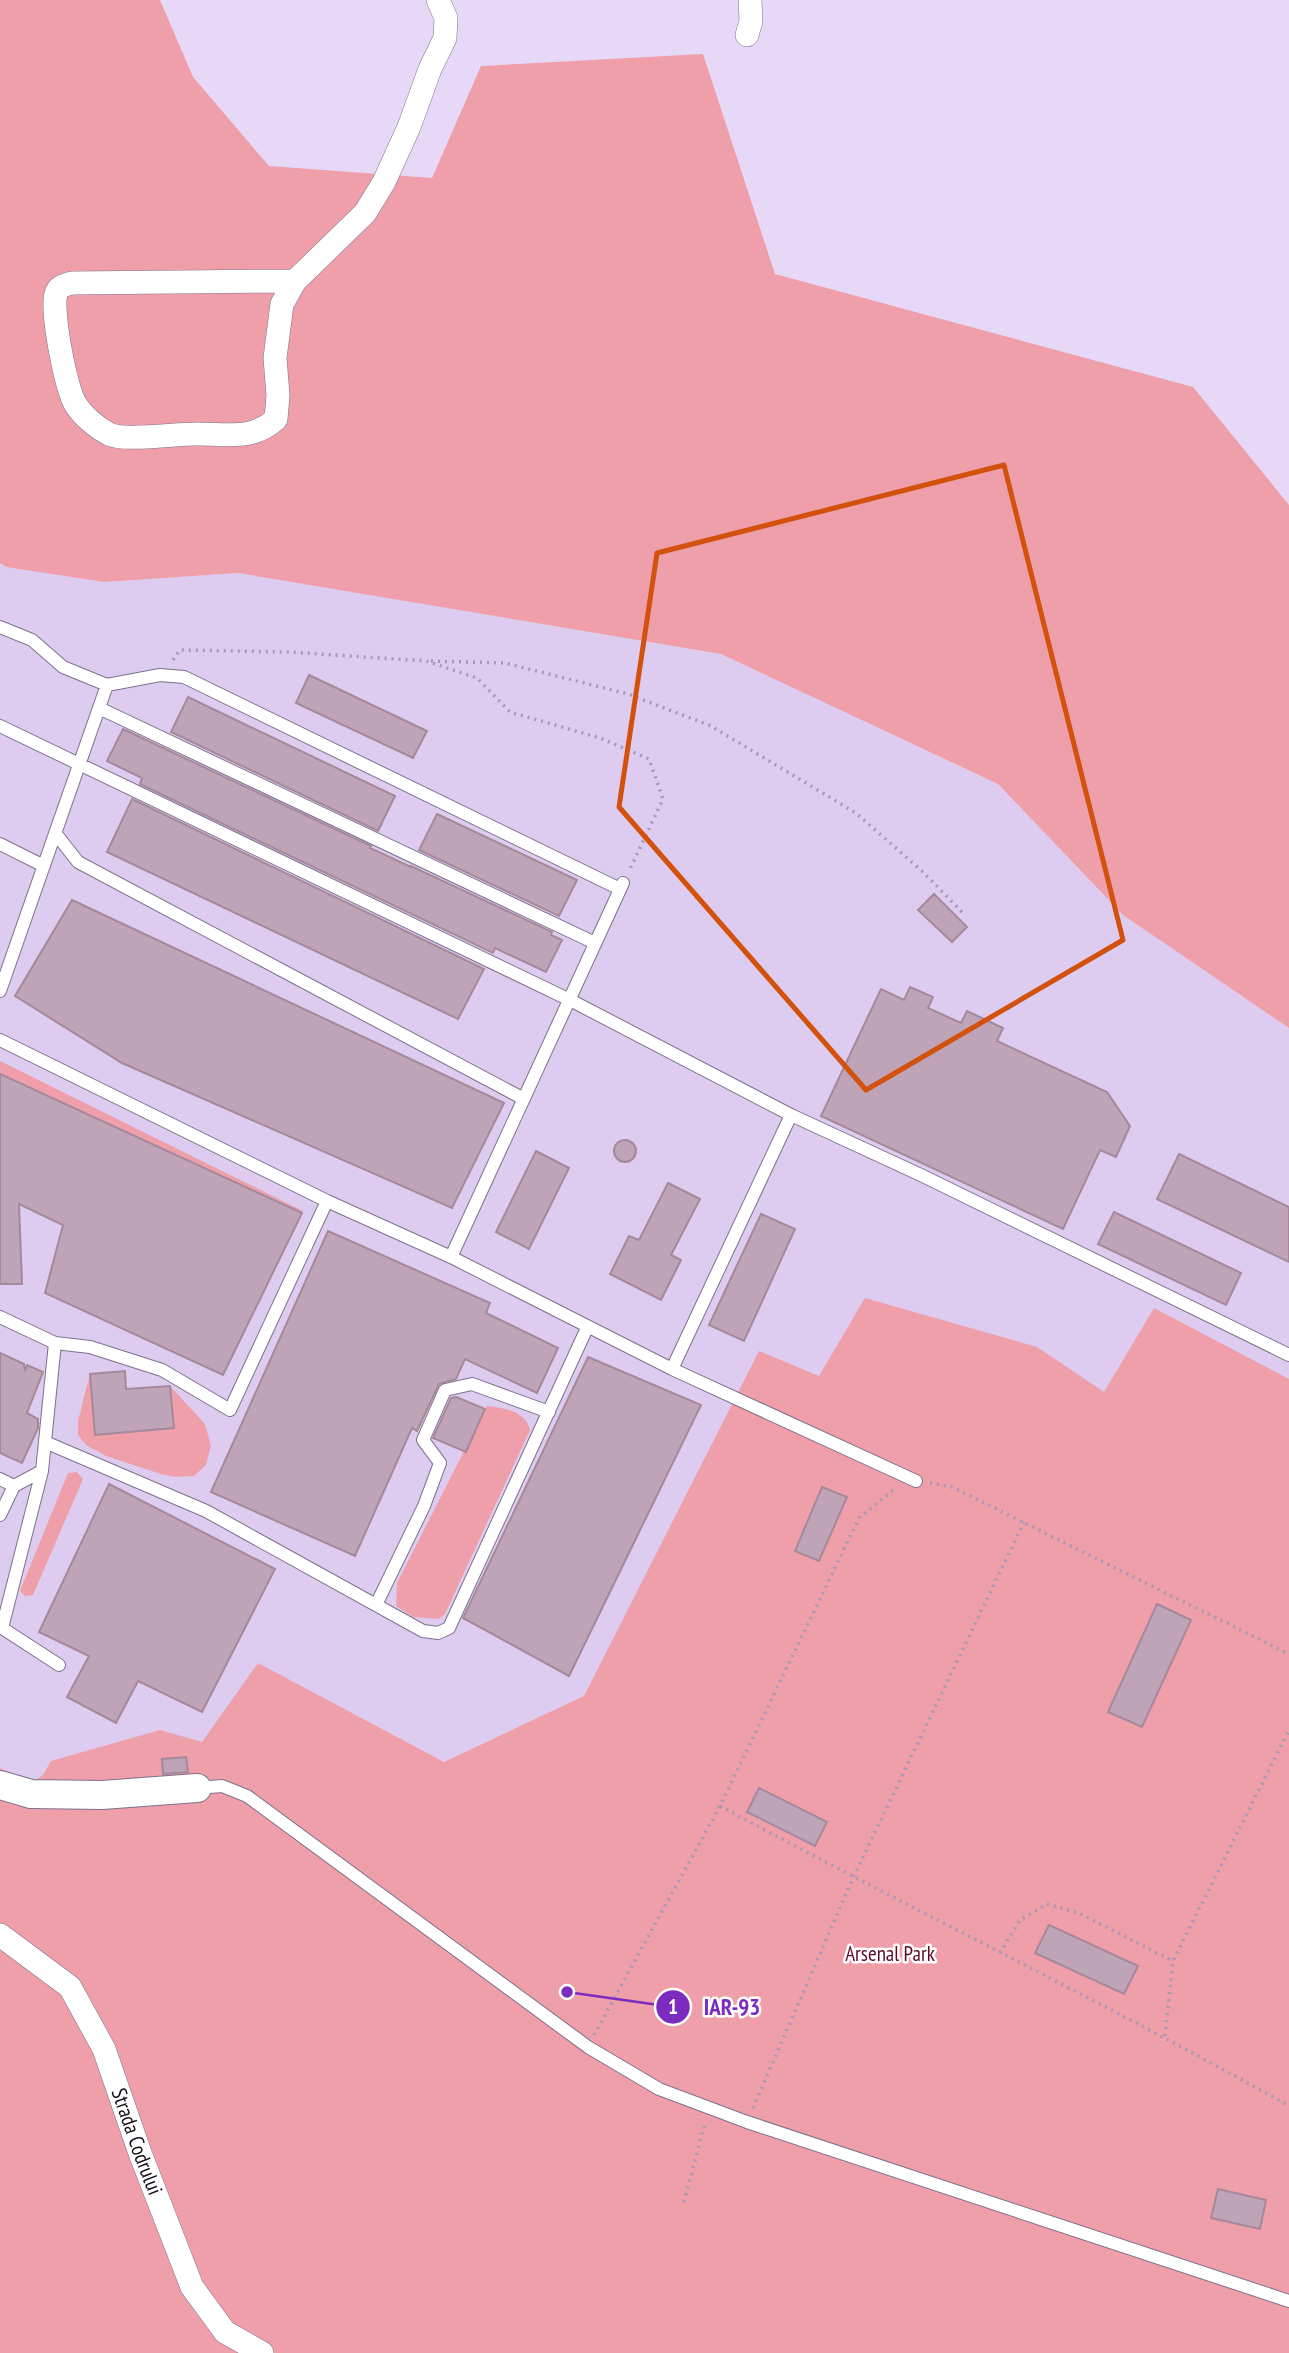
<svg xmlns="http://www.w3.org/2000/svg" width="1289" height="2353" font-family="'PT Sans Narrow',sans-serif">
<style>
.built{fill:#ddccf0}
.green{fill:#ef9faa}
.building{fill:#bfa3b6;stroke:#a5899b;stroke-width:2}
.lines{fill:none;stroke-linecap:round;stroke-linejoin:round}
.service-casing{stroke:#7d718b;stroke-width:14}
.minor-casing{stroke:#7d718b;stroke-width:24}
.tertiary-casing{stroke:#7d718b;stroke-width:30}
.path{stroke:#a59ab2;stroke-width:3.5;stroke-dasharray:2 5;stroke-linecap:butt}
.service{stroke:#fff;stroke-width:12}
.minor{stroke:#fff;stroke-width:23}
.tertiary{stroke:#fff;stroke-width:28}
.marked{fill:none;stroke:#d2510d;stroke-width:5;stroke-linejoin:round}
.labels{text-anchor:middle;stroke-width:5;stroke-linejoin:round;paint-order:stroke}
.park-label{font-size:21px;fill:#5d0922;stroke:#fff}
.street-label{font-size:21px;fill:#110c16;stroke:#fff}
.leader{fill:none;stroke:#7b2cbf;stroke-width:2.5}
.callout-dot{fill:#7b2cbf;stroke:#fff;stroke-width:2.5}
.mark-label{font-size:21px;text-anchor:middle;font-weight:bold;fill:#fff}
.callout-label{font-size:23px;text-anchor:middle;font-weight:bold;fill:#7b2cbf;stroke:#fff;stroke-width:5;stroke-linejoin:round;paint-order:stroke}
</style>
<rect width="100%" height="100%" fill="#e6d8f6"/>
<path class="built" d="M0,563l6,4 98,15 134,-9 483,81 277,130 125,131 166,113v470l-700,273 -556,11 -33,-14z"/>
<path class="green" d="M0,0h160l33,77 76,89 163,12 49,-112 222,-12 72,220 418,113 96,118v523l-166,-113 -125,-131 -277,-130 -483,-81 -134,9 -98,-15 -6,-4z
M0,1061l303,150 -1,2 -302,-139z
M865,1298l172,49 67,45 50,-84 135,71v974h-1289v-585l33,14 10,-7 8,-14 109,-31 42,12 56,-79 186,99 140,-66 175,-345 60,25z
M90,1374l5,61 79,-7 -4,-42 35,38 6,22 -5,19 -12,11 -19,1 -14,-3 -55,-18 -20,-11 -8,-10v-14z
M487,1406c17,2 39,5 43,24l-85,184 -6,5 -26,-2 -17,-11 1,-23z
M77,1472l6,7 -50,116 -8,1 -5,-5 48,-118z"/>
<path class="building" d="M309,675l118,56 -14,27 -117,-55z
M188,697l207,99 -17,35 -207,-99z
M123,729l248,117 -1,2 41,19v-1l141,66 -1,3 11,5 -16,32 -51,-24 -2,5 -353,-169 2,-6 -35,-17z
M132,799l352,170 -26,50 -351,-167z
M437,814l140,66 -18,36 -140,-66z
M934,894l33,33 -15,15 -34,-32z
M72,900l432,203 -52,105 -330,-145 -107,-67z
M910,987l23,10 -5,11 33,15 6,-12 36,17 -6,13 110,51 23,34 -14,31 -16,-7 -37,79 -242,-113 60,-127 23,11z
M0,1074l302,139 -79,162 -178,-82 18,-68 -44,-21 3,80h-22z
M614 1151a11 11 0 1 1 22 0a11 11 0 1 1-22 0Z
M536,1151l33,17 -40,81 -33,-17z
M1179,1154l110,53v55l-132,-63z
M668,1183l32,16 -29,56 10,5 -20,40 -51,-26 19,-38 10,4z
M1114,1212l127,61 -15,32 -128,-61z
M761,1214l34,15 -51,112 -35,-16z
M328,1231l162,72 -4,10 72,35 -21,45 -72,-34 -9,20 -17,5 -22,47 -5,-3 -57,128 -144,-64z
M0,1353l24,11 1,7 2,-6 16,7 -16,41 11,6v9l-16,35 -22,-10z
M588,1357l113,48 -132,271 -106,-58z
M125,1371l1,18 44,-3 4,42 -79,7 -5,-61z
M456,1397l29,12 -19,43 -33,-14 18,-40z
M109,1484l166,85 -73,143 -64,-31 -22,42 -49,-26 22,-41 -50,-24z
M822,1487l25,10 -28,64 -24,-10z
M1157,1604l34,16 -49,107 -34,-15z
M186,1757l2,15 -25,2 -1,-15z
M759,1788l68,34 -12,24 -68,-34z
M1049,1925l89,41 -14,28 -89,-41z
M1218,2189l48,11 -6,29 -49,-11z"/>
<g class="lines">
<g class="service-casing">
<path id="service" d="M0,627l32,13 31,27 44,18
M107,685l53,-10 24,2 436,212
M99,708l496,235
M0,726l570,274 221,115
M56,834l22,28 446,237
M0,844l44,22
M0,991l107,-306
M0,1040l327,161 124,56 221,112 244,112
M451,1257l172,-374
M0,1317l55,26 35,4 72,23 68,40 97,-209
M55,1343l-13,128 -40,157 57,37
M672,1369l119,-254 132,61 366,179
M45,1442l161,69 217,120 15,2 11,-5 138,-300
M0,1479l14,7
M0,1515l14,-29 28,-15
M376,1605l48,-99 16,-43 -17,-23 22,-50 27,-6 77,28
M197,1788l25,-2 25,10 341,251 71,42 88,33 542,179"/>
</g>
<g class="minor-casing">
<g id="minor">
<path d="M747,35l4,-14 -1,-21"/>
<path d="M295,281l-223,2c-7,2 -14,3 -16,11 -5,18 10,96 20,111 7,11 21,23 33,29 15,8 70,-1 91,0 29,0 53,6 76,-15l2,-24 -3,-37 7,-54 13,-23 70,-68 19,-31 25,-55 21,-58 15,-31 1,-20 -8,-18"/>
<path id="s1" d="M0,1935l70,52 34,62 36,104 52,134 33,45 37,21"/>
</g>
</g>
<g class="tertiary-casing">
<path id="tertiary" d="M0,1785l31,9 71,1 95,-7"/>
</g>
<path class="path" d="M173,660l7,-10 108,2 138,9 51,17 33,34 90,26 49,21 14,40 -33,70
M431,661l74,2 123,31 83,32 145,87 67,59 39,40
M930,1483l22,4 337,167
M720,1806c189,102 382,195 569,300
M1000,1953l20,-33 27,-16 32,9 94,48
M594,2035l126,-229 139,-288 37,-30
M1165,2036l8,-75 116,-231
M753,2108l100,-230 171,-356
M684,2202l21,-79"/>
<use href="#service" class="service"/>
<use href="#minor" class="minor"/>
<use href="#tertiary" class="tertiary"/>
</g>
<path class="marked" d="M1004,465l119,475 -257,150 -247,-283 38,-254z"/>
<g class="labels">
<g class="park-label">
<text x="890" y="1961">Arsenal Park</text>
</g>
<g class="street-label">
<text dy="7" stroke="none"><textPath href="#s1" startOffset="256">Strada Codrului</textPath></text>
</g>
</g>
<path class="leader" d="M567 1992L673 2007"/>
<g class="callout-dot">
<circle cx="567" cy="1992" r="7"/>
<circle cx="673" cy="2007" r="18"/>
</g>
<g class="mark-label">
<text x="673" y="2014">1</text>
</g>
<g class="callout-label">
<text x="732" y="2015">IAR-93</text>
</g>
</svg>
